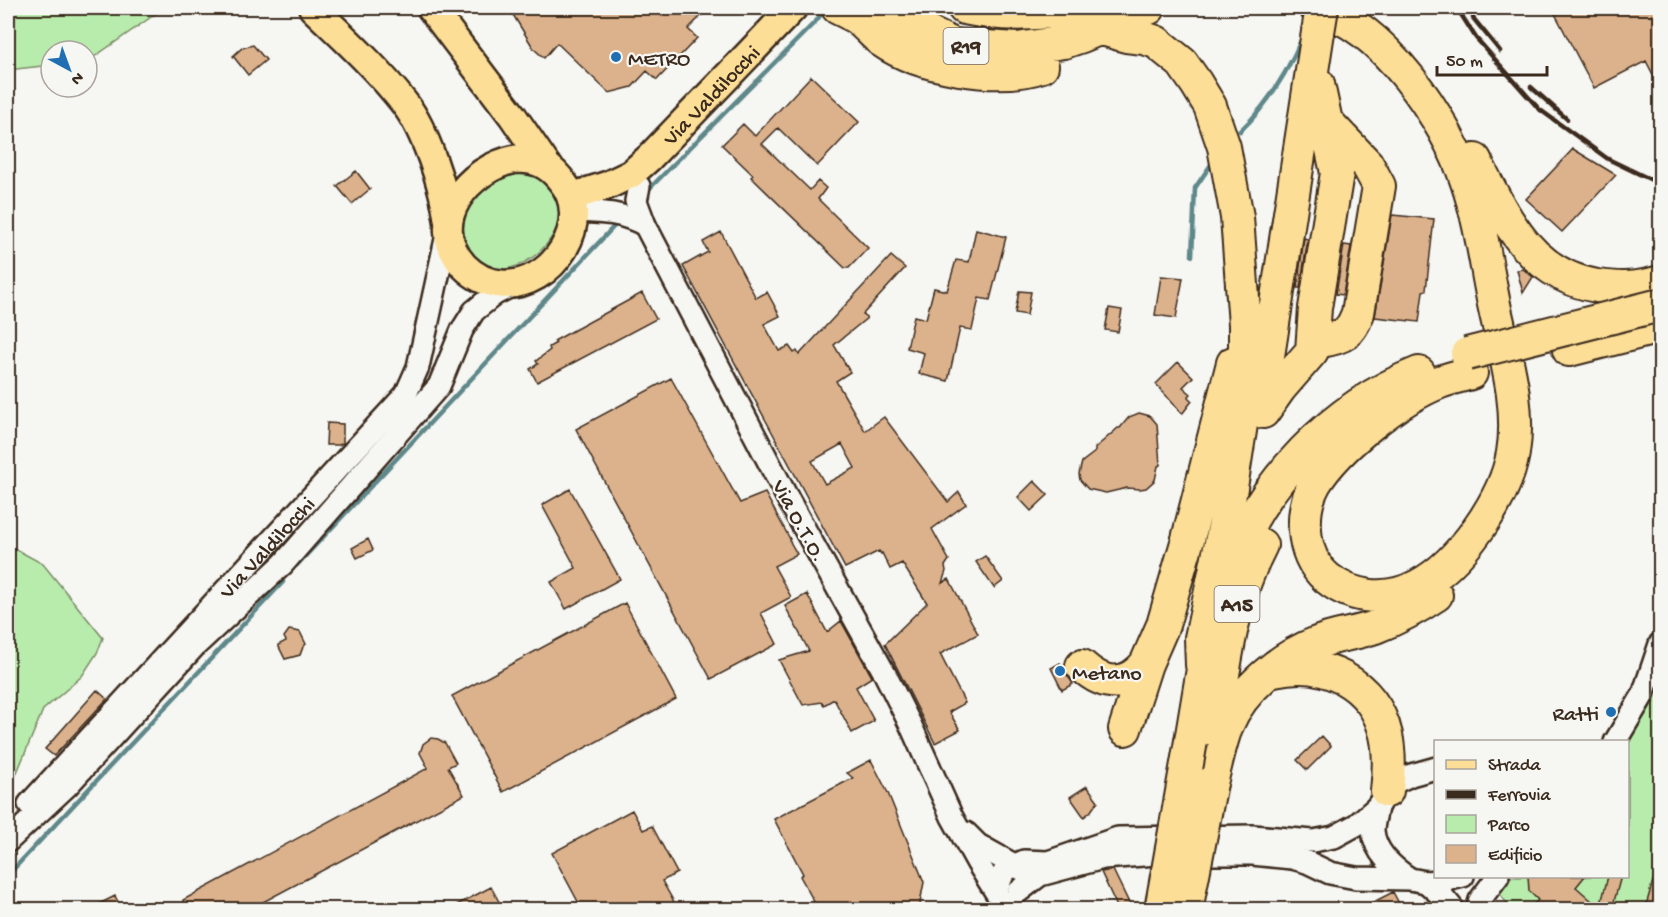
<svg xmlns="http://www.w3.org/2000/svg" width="1668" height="917" font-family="'Gochi Hand',sans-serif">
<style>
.green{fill:#b8ecad;stroke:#7a8b66;stroke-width:1.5}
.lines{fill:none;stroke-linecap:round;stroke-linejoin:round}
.stream{stroke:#5f888b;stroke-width:4.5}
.building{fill:#dcb28d;stroke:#3b2a1e;stroke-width:1.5;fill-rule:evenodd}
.minor-casing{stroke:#3b2a1e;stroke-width:26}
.major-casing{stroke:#3b2a1e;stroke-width:32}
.highway-casing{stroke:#3b2a1e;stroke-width:36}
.minor{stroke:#f6f6f2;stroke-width:21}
.major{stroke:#fcde96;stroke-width:27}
.highway{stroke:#fcde96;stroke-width:32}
.rail{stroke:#3b2a1e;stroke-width:4.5}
.highway-bridge-casing{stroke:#3b2a1e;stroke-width:36;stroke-linecap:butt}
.highway-bridge{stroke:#fcde96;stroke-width:32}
.poi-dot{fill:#1f6fb2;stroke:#f6f6f2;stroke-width:2}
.labels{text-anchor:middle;stroke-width:4.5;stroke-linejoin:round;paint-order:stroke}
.shield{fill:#f6f6f2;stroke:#73675e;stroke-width:1.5}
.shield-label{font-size:21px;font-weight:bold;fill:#3b2a1e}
.poi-label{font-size:22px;fill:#3b2a1e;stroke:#f6f6f2;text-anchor:start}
.street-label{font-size:22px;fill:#3b2a1e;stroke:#f6f6f2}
</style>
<rect width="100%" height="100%" fill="#f6f6f2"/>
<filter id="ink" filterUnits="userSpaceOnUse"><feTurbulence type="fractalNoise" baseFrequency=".0167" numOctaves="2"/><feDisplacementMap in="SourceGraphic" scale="12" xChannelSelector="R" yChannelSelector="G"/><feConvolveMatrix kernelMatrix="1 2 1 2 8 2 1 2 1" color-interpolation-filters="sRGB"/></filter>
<g filter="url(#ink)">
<path class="green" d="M8,8h156l-73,51 -4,1v-9h-36v14l-43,5z
M513,169c7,1 16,1 23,3 5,2 9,8 14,12 35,33 -22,99 -65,83 -9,-4 -14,-10 -19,-19 -2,-3 -6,-8 -6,-12 -4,-20 17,-46 32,-57 7,-4 14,-7 21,-10z
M8,545l35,19 60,74 -6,15 -15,23 -39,34 -35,84z
M1660,670v239h-149l-11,-15 -8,-6 11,-11 125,-1v-134z"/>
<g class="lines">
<path class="stream" d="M1240,131c28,-26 48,-60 63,-95
M645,193l172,-173 8,-11
M1192,256l3,-68 17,-25
M297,565l322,-344
M8,875l275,-293"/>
</g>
<path class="building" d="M517,8h192l-21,21 9,9 -40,42 -10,-9 -15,16 -23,6 -52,-50 -13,15 -10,-9 -22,-36z
M1552,8h108v80l-14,-27 -52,27z
M253,45l13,15 -18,15 -15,-19 9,-8z
M811,76l48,46 -42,44 -39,-38 -16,16 48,46 8,-9 8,7 -8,11 50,49 -19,20h-4l-94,-91 2,-2 -31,-30 21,-21 12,12z
M1573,149l43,26 -54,57 -36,-33z
M356,171l14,18 -18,15 -15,-18z
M1392,215l42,4 -8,71 -3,1 -4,31 -44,-5z
M976,229l30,8 -16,63 -11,-2 -7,32 -12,-2 -12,53 -29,-7 5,-21 -17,-5 7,-32 12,3 8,-31 13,3 9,-31 13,2z
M721,232l35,66 11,-6 13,24 -16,8 15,27 10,-5 5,7 3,-2 2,4 92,-99 14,12 -42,46 4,4 -33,27 16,27 -14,9 29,50 19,-14 64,85 11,-10 7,12 -34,25 17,31 -4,6 1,5 -4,12 7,-4 29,55 -38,20 25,49 -16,9 11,18 -25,13 -50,-99 42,-41 -25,-40 -12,6 -8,-16 -1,1 -2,-3 -34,17 -162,-302 25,-14 -5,-10zM842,444l13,24 -30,16 -13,-23z
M1304,238l4,1 -8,49h-3z
M1344,245l7,1 -8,49 -7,-1z
M1523,269l10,8 -10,16 -6,-23z
M1161,276l22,2 -7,40 -21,-3z
M1019,291l12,1 -4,23 -12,-2z
M642,293l14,26 -119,63 -7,-13 8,-5 -2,-3 14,-11 -1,-3 7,-4 -2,-2z
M1109,308l13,2 -4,22 -13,-2z
M1178,362l15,15 -10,10 8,7 -3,3 4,4 -10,13 -26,-30z
M671,378l69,125 25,-10 25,46 -1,1 8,14 -23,12 17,31 -30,16 16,31 -66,35 -135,-250z
M1139,413l11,3 7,8 3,41 -2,1 -3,14 -9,8 -6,1 -13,-1 -21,5 -18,-4 -8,-9 -1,-6 3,-12 13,-10v-4l23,-20h2l9,-11z
M327,423l16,1v19l-4,2h-13z
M1034,481l14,14 -17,16 -13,-14z
M570,489l50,90 -54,30 -15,-27 25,-14 -34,-63z
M368,539l5,11 -16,8 -5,-10z
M985,556l18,25 -9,7 -18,-26z
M807,594l20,38 14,-11 31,56 -16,10 18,34 -22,12 -18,-34 -10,6 -2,-3 -19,3 -24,-45 30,-9 -24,-45z
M625,603l51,96 -173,93 -51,-96z
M289,630l11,2 6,12 -3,3 -3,8 -15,4 -7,-14 8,-4 -2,-4z
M1060,663l13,21 -11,6 -11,-22z
M97,690l10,9 -53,57 -9,-7z
M1322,736l9,10 -24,24 -10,-10z
M431,738l7,1 7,4 11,20 -8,4 16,28 -214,114h-62l-5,-9 245,-132 -8,-15 3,-9z
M871,760l17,33 36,89 -4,21 3,6h-105l-18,-33 3,-2 -29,-55 79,-41 -6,-5z
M1087,786l11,15 -7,10 -7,6 -14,-20z
M632,810l11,20 9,-4 25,47 -15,8 16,28h-96l-30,-56z
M1657,867l3,1v32l-2,9h-13z
M1113,870l19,39h-14l-17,-37z
M1528,876h57l-9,11 24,21 8,-32h13l-9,33h-83l9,-9 -9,-9z
M491,887l12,22h-54z
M1393,892l9,17h-42z
M115,896l7,13h-33z"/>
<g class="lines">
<g class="minor-casing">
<g id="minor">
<path d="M639,186l-3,15 9,24 143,274 97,175 26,52 41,91 25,45 30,48"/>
<path d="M575,211c27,1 45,1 70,14"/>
<path d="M1615,742l28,-47 17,-51"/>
<path id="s1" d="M29,804l377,-410 12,-27 30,-137"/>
<path d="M1377,807c-1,7 -4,17 -4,24 2,22 20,37 37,48"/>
<path d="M966,833l12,12 47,26"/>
<path d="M8,841l60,-56 126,-138 89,-83 156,-178 23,-56 12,-19 21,-17 20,-10"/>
<path d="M1426,882l18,16 10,12"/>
<path d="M996,891l8,-19 11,-7 9,-4 24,1 70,-24 135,-2 60,5 21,-4 22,-12 21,-18 10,-16 11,-10 13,-6 25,-7"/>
<path d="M1018,892l22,-17 63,-17 54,-4h95l40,4 15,4 23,11 26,5 54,1 16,3 21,-2 16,-4"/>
<path d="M1477,910l3,-10 18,-24"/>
</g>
</g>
<g class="major-casing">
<g id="major">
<path d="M313,8c31,30 65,61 92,96 20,26 39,83 43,115"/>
<path d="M431,8l81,107 35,51"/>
<path d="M516,159c20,0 32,5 44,20 37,41 -8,110 -59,105 -14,-1 -27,-8 -37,-18 -40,-44 4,-98 52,-107z"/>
<path id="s2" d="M571,197l37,-12 23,-11 18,-16 144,-150"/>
</g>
</g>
<g class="highway-casing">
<path id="highway" d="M838,8c7,3 14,7 20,11 9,7 15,15 24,22 37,26 116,40 160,25
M876,8l78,37 63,4 47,-7 18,-6 67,-28
M964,8c40,9 79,6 118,0
M1316,8c67,17 130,111 151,174 14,41 19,85 28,127 10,46 26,96 18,144 -8,47 -53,111 -95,133 -30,16 -65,13 -91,-8 -14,-12 -21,-30 -22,-48 -1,-15 2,-33 10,-47 23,-37 84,-85 125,-101 10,-4 21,-6 31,-9
M1102,29l24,7 18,2 12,4 26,21 14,20 14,23 14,41 13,70 8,108v74l-19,120 -25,119 1,27
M1475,160c28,55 54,115 122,126 24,3 40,3 63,-4
M1318,342c24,-6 31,-5 40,-29l21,-127 -12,-22 -41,-43
M1569,350l91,-23
M1260,408l58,-376
M1263,412l17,-24 32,-37 3,-43 22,-135 -19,-89
M1229,568c32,-86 104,-161 190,-195
M1082,666c22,20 44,22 64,-2
M1274,670c50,-12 100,13 112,65 4,18 3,39 1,56
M1125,729l21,-65 17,-39 25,-86 45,-176
M1214,734c10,-64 16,-130 47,-189
M1191,741l16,-96
M1211,783c5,-19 9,-40 16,-58 15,-36 54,-68 90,-82 18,-8 39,-9 58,-16 21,-8 42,-19 61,-32"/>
</g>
<use href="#minor" class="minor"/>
<use href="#major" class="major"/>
<use href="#highway" class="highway"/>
<path class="rail" d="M1457,8l19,30 63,71 69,50 52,25
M1473,18l27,33
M1531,87l36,32"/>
<g class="highway-bridge-casing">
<path id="highway-bridge" d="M1318,32l4,-24
M1467,354l193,-49
M1161,910l30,-169
M1186,910l25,-127"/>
</g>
<use href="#highway-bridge" class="highway-bridge"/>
</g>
</g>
<g class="poi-dot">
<circle cx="616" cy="57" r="6"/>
<circle cx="1060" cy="671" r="6"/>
<circle cx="1611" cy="712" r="6"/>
</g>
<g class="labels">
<g class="shield">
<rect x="943.5" y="28" width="45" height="36" rx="4.5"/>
<rect x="1214.5" y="586" width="45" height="36" rx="4.5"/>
</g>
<g class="shield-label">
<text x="966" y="53">R19</text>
<text x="1237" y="611">A15</text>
</g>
<g class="poi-label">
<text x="628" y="65">METRO</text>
<text x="1072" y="679">Metano</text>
<text x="1599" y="720" text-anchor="end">Ratti</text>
</g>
<g class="street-label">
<text dy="8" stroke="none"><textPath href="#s2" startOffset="177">Via Valdilocchi</textPath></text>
<text transform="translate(801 520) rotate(61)" y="8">Via O.T.O.</text>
<text dy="8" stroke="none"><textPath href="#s1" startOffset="350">Via Valdilocchi</textPath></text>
</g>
</g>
<rect width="1668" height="917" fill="none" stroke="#f6f6f2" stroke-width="30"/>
<rect x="15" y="15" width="1638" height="887" fill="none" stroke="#3b2a1e" stroke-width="2" filter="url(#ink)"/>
<rect x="1434" y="740" width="195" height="138" fill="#f6f6f2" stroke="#aba49d" stroke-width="1.5"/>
<rect x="1446" y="760" width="30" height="9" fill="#fcde96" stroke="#aba49d" stroke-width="1.5"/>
<text x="1488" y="770" font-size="18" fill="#3b2a1e">Strada</text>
<rect x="1446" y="790" width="30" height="9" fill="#3b2a1e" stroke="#aba49d" stroke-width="1.5"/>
<text x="1488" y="800" font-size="18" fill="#3b2a1e">Ferrovia</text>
<rect x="1446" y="815" width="30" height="18" fill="#b8ecad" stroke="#aba49d" stroke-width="1.5"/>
<text x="1488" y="830" font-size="18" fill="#3b2a1e">Parco</text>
<rect x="1446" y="845" width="30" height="18" fill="#dcb28d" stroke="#aba49d" stroke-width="1.5"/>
<text x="1488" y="860" font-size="18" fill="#3b2a1e">Edificio</text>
<g transform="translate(69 69) rotate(139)"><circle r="28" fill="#f6f6f2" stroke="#aba49d" stroke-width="1.5"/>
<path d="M0-4.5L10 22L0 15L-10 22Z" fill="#1f6fb2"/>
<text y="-9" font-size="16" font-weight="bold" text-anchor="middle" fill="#3b2a1e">N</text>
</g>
<path d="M1437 66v9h110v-9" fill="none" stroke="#3b2a1e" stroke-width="3"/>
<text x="1446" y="66" font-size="18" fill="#3b2a1e" stroke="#f6f6f2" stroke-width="4.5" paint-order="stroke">50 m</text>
</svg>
